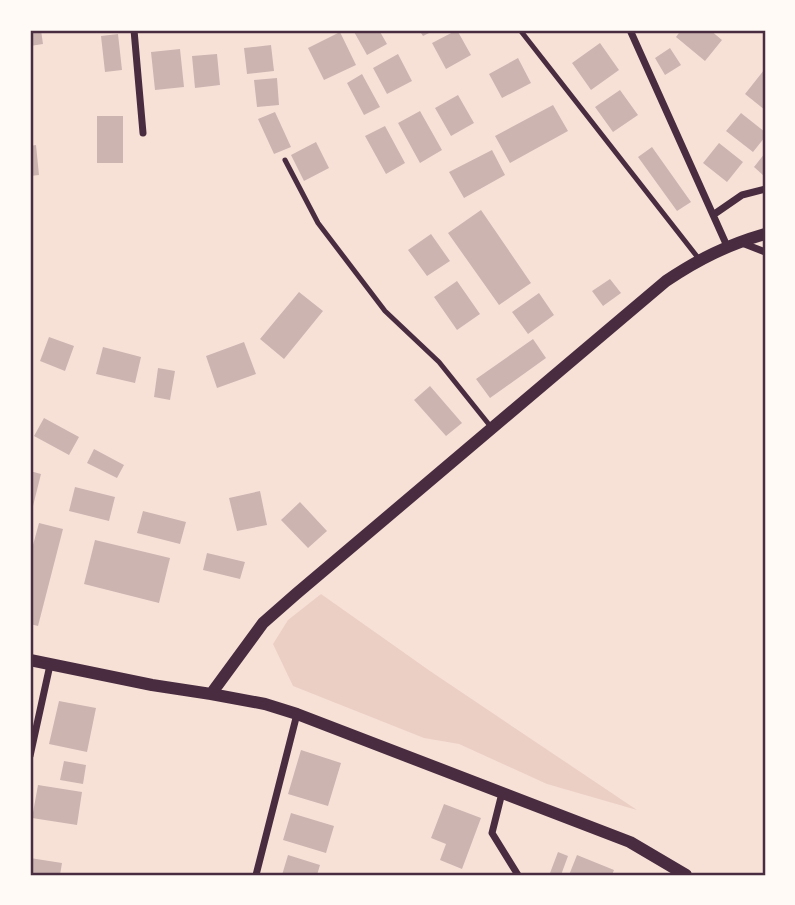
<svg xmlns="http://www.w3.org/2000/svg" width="795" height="905" font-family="'IBM Plex Sans',sans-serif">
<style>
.green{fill:#ebcfc5}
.building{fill:#ccb4b1}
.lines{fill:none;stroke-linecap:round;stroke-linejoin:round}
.service{stroke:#4a2c40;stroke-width:5}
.minor{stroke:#4a2c40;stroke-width:7}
.tertiary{stroke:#4a2c40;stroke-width:12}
.neatline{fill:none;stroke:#4a2c40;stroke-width:2.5}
</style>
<rect width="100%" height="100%" fill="#f7e1d7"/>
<path class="green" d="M321,594l109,77 207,139 -90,-26 -88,-40 -35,-6 -131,-52 -20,-42 15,-24z"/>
<path class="building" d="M30,30h11l2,14 -13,2z
M353,30h26l8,14 -20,11z
M419,30h16l-12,6z
M457,30l14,25 -25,14 -14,-26z
M681,30h29l12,10 -17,21 -29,-24z
M340,32l16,33 -32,15 -16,-32z
M118,34l4,36 -17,2 -4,-36z
M600,43l19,27 -28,20 -19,-27z
M271,45l3,26 -27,3 -3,-26z
M670,48l11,17 -16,10 -10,-17z
M180,49l4,38 -29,3 -4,-38z
M217,54l3,31 -25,3 -3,-32z
M398,54l14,27 -25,13 -14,-26z
M518,58l13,25 -29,15 -13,-24z
M764,70l1,2v38l-20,-16z
M362,74l18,33 -16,8 -17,-32z
M277,78l2,27 -22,2 -3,-27z
M620,90l18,25 -25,17 -18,-25z
M458,95l16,28 -23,13 -16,-28z
M553,105l15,26 -58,32 -15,-27z
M420,111l22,39 -22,13 -22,-40z
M275,112l16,35 -17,7 -16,-35z
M741,113l24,19v5l-12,15 -27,-21z
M97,116h26v47h-26z
M385,126l20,37 -19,11 -21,-38z
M316,142l13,26 -25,13 -13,-26z
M719,143l24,19 -16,20 -24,-19z
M36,145l3,30 -9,1v-30z
M652,147l39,55 -14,9 -39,-54z
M492,150l13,25 -41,23 -15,-26z
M765,153v24l-11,-10z
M481,210l50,73 -32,22 -51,-72z
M431,234l19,27 -23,15 -19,-26z
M610,279l11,14 -18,13 -11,-15z
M457,281l23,33 -23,16 -23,-33z
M299,292l24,19 -39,48 -24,-20z
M539,293l15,22 -26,19 -16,-22z
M49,337l25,9 -9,25 -25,-10z
M533,339l13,19 -56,40 -14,-19z
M244,342l12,32 -39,14 -11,-32z
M103,347l38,10 -6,26 -39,-9z
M158,368l17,3 -5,29 -16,-3z
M430,386l32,37 -16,13 -32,-36z
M44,418l35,19 -10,18 -35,-19z
M94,449l30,16 -7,13 -30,-15z
M30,471l11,3 -8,32 -3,-1z
M75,487l40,10 -6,24 -40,-10z
M260,491l7,34 -30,6 -8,-33z
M300,502l27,29 -19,17 -27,-28z
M143,511l43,11 -6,22 -43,-11z
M39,523l24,6 -25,97 -8,-2v-68z
M95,540l75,18 -11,45 -75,-19z
M207,553l38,9 -5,17 -37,-9z
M59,701l37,7 -9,44 -38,-8z
M301,750l40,13 -13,43 -40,-12z
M64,761l22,4 -3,19 -23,-4z
M38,785l44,7 -5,33 -45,-7z
M444,804l37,14 -19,51 -22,-9 6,-16 -15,-6z
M291,813l43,13 -8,27 -43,-13z
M558,852l10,4 -7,19 -11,-2z
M288,855l32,10 -3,10h-35z
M577,855l37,15 -2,5h-43z
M30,858l32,5 -2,12h-30z"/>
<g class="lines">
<path class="service" d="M520,30l179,229
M285,160l33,63 67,88 54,51 52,65"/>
<path class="minor" d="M134,30l9,103
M630,30l97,216
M713,215l29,-20 23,-6
M742,243l23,9
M30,756l20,-91
M502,793l-10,40 26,42
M256,875l41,-161"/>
<path class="tertiary" d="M30,660l122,25 59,9 52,-71 33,-29 370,-313c33,-22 61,-36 99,-47
M211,694l54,10 32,10 333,128 56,33"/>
</g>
<rect width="795" height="905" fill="none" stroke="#fffaf5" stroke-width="63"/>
<rect x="32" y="32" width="732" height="842" class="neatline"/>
</svg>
